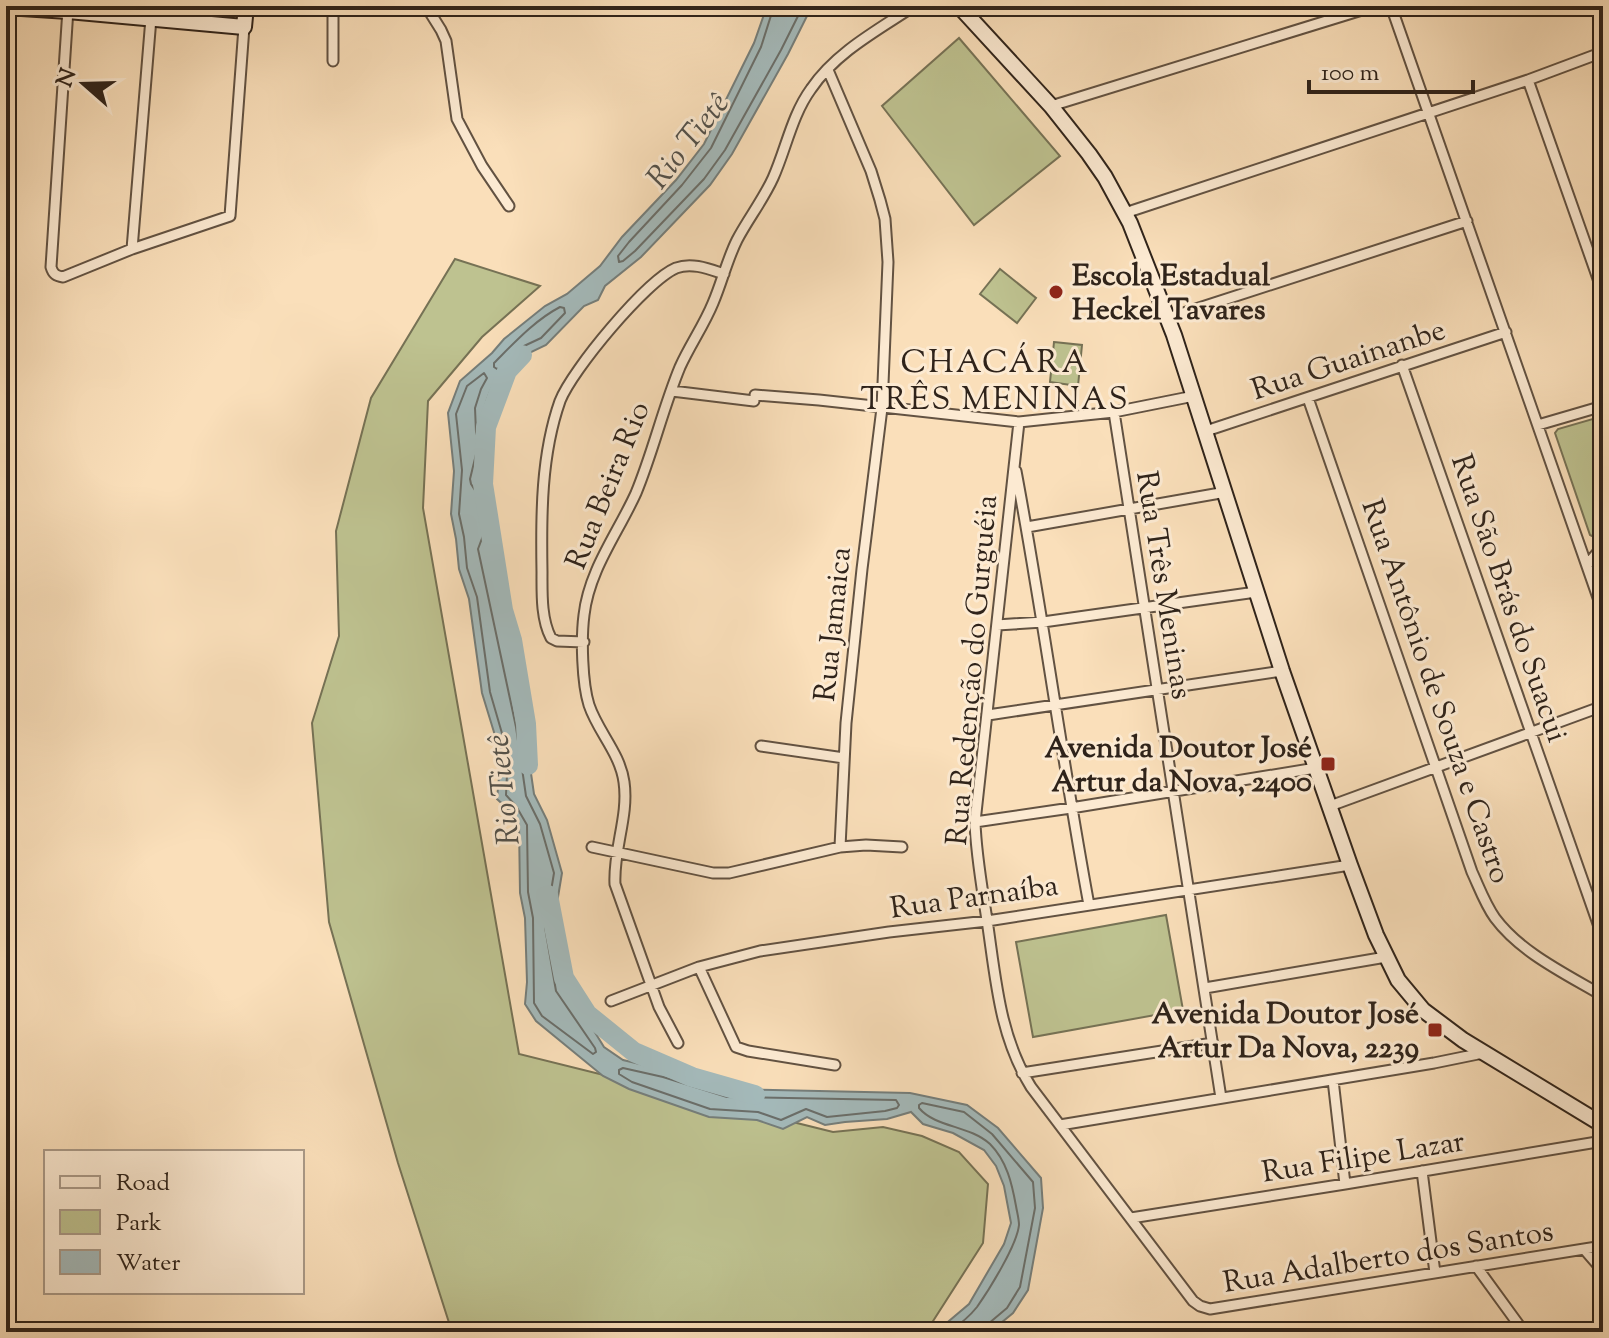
<svg xmlns="http://www.w3.org/2000/svg" width="1609" height="1338" font-family="'Sorts Mill Goudy',serif">
<style>
.green{fill:#bec290;stroke:#767255;stroke-width:2}
.water{fill:#a4babb;stroke:#757e7b;stroke-width:2}
.lines{fill:none;stroke-linecap:round;stroke-linejoin:round}
.shore{stroke:#6a6e6a;stroke-width:2}
.river{stroke:#a4babb;stroke-width:20}
.minor-casing{stroke:#625242;stroke-width:13}
.secondary-casing{stroke:#2f231a;stroke-width:18}
.minor{stroke:#fcead2;stroke-width:9}
.secondary{stroke:#fcead2;stroke-width:14}
.poi-dot{fill:#8f2418;stroke:#fcead2;stroke-width:3}
.labels{text-anchor:middle;stroke-width:6;stroke-linejoin:round;paint-order:stroke}
.poi-label{font-size:30px;font-weight:bold;fill:#2f231a;stroke:#fcead2;text-anchor:end}
.street-label{font-size:30px;fill:#2f231a;stroke:#fcead2}
.water-label{font-size:32px;font-style:italic;fill:#52504a;stroke:#fcead2}
.neighbourhood-label{font-size:32px;letter-spacing:2px;fill:#2f231a;stroke:#fcead2}
</style>
<rect width="100%" height="100%" fill="#fadfba"/>
<filter id="stains"><feTurbulence type="fractalNoise" baseFrequency=".0025" numOctaves="4"/><feColorMatrix values="0 0 0 0 .2 0 0 0 0 .09 0 0 0 0 .02 0 0 0 .5 -.17"/></filter>
<radialGradient id="worn" r=".72"><stop offset=".6" stop-color="#630" stop-opacity="0"/><stop offset="1" stop-color="#630" stop-opacity=".3"/></radialGradient>
<path class="green" d="M959,38l101,118 -86,69 -92,-119z
M455,259l85,27 -58,51 -54,64 -5,107 96,546 314,78 50,-5 39,9 37,16 29,32 -5,59 -57,89h-474l-54,-169 -69,-241 -17,-199 27,-87 -3,-105 35,-133z
M1000,269l36,29 -19,25 -37,-29z
M1054,342l28,3 -4,41 -28,-4z
M1603,416v115l-7,7 -6,-3 -35,-102 3,-4z
M1166,915l17,95 -150,27 -17,-95z"/>
<path class="water" d="M767,6h45l-24,48 -56,100 -22,31 -69,72 -36,29 -7,14 -14,6 -38,39 -17,8 -20,20 -12,5c-11,19 -20,42 -9,63l-10,39 10,14 8,33 -10,21 38,177 10,69 13,26 15,53 -9,54 11,63 24,31 16,26 19,13 42,10 64,19 181,4 57,12 31,23 43,50 2,30 -15,82 -15,23 -23,19h-54l33,-28 35,-60 7,-21 -7,-37 -8,-20 -12,-16 -31,-17 -30,-9 -12,-12 -24,7 -42,3 -20,3 -18,-8 -24,12 -26,-9 -48,-3 -80,-28 -26,-13 -67,-55 -11,-17 2,-22 -2,-64 -5,-25 -1,-68 -10,-15 -12,-11 4,-44 -19,-62 -13,-94 -10,-30 -3,-30 -5,-25 3,-43 -6,-58 12,-32 32,-28 12,-14 41,-33 22,-12 33,-28 22,-29 54,-57 28,-36 50,-101z"/>
<g class="lines">
<path class="shore" d="M774,6l-13,41 -50,101 -29,37 -53,57 -11,14 1,6 4,-1 12,-10 69,-72 21,-29 56,-100 22,-44
M560,307l4,1 1,5 -24,25 -17,8 -19,20 -8,3 -3,-2v-4c20,-20 41,-43 66,-56z
M484,373l3,5 -6,11 -6,19 1,24 3,10 -9,37 1,5 9,14 7,27 -9,24 38,178 10,69 14,28 14,49 -9,54 11,64 39,57 1,4 -3,2 -51,-38 -8,-13 -1,-85 -5,-26 -1,-67 -11,-19 -10,-11 2,-41 -18,-62 -13,-95 -10,-29 -3,-31 -5,-23 3,-44 -6,-56 11,-28z
M623,1068l40,9 64,20 169,3 3,5 -2,3 -12,3 -58,6 -21,-8 -25,11 -23,-8 -48,-3 -78,-27 -13,-8v-4z
M949,1332c10,-7 20,-15 28,-25 12,-17 40,-62 42,-82 0,-6 -2,-13 -3,-19 -4,-22 -9,-45 -26,-62 -21,-19 -54,-16 -71,-36v-3l3,-2 42,9 28,22 41,48 2,26 -15,79 -13,21 -19,16 -2,8"/>
<path class="river" d="M522,355l-15,16 -21,56 -3,57 20,126 9,30 14,84 2,41
M548,895l16,83 23,36 47,38 58,25 63,18"/>
<g class="minor-casing">
<path id="minor" d="M333,6v55
M426,6l15,24 5,11 11,78 25,47 27,40
M1391,6l212,606
M68,9l-17,258c2,7 5,9 12,10l69,-28 98,-33 14,-189
M828,70l43,101 9,29 5,19 3,43 -6,146 -20,161 -16,154 -6,124
M1528,80l75,213
M1051,106l324,-100
M1125,213l403,-133 75,-28
M132,249l20,-243
M1168,318l299,-97
M1402,365l201,573
M672,391l82,10
M755,395l64,5 200,22 95,-10 80,-16
M1308,398l164,474c7,15 13,32 23,46 26,35 71,56 108,78
M1114,412l107,686
M1019,422l-44,400c1,33 7,65 12,98 9,60 12,115 44,167l162,214 7,5 10,3 393,-63
M1538,425l65,-19
M1206,431l300,-99
M1016,471c27,144 46,289 73,434
M1027,527l199,-35
M1587,565l16,-19
M997,625l46,-3 213,-30
M584,642l-27,-1 -6,-3c-10,-19 -9,-45 -9,-66 -1,-57 -1,-117 18,-171 12,-31 86,-120 116,-133 16,-6 33,1 48,6
M988,715l294,-44
M761,746l83,12
M1330,806l273,-100
M975,822l96,-14 245,-40
M592,847l121,26h16l111,-26 26,-2 36,2
M699,967l37,80 12,4 87,14
M1205,988l181,-31
M611,1001l88,-34 61,-16 129,-19 98,-11 363,-56
M678,1043l-19,-36 -44,-123c-2,-34 14,-68 9,-102 -4,-29 -26,-50 -35,-77 -7,-22 -8,-67 -5,-90 5,-45 34,-82 52,-122 17,-41 27,-85 44,-126 10,-22 24,-42 33,-64 9,-21 14,-43 24,-63 11,-21 26,-40 36,-62 13,-29 19,-63 38,-89 25,-37 67,-59 103,-83
M1022,1073l191,-30
M1333,1080l12,104
M1594,1119l9,-15
M1060,1125l374,-62 49,-10
M1422,1171l13,102
M1131,1218l214,-34 258,-43
M1584,1249l19,22
M1476,1266l48,66"/>
</g>
<g class="secondary-casing">
<path id="secondary" d="M959,6l92,100 38,48 16,23 25,46 44,112 108,336 68,194 26,70 22,45 25,30 40,30 140,85
M6,7l62,4 176,16 2,-21"/>
</g>
<use href="#minor" class="minor"/>
<use href="#secondary" class="secondary"/>
</g>
<g class="poi-dot">
<circle cx="1056" cy="292" r="8"/>
<rect x="1320" y="756" width="16" height="16" rx="4"/>
<rect x="1427" y="1022" width="16" height="16" rx="4"/>
</g>
<g class="labels">
<g class="poi-label">
<text x="1072" y="285" text-anchor="start">Escola Estadual<tspan x="1072" dy="34">Heckel Tavares</tspan></text>
<text x="1312" y="757">Avenida Doutor José<tspan x="1312" dy="34">Artur da Nova, 2400</tspan></text>
<text x="1419" y="1023">Avenida Doutor José<tspan x="1419" dy="34">Artur Da Nova, 2239</tspan></text>
</g>
<g class="street-label">
<text transform="translate(1348 359) rotate(-18)" y="10">Rua Guainanbe</text>
<text transform="translate(607 485) rotate(-68)" y="10">Rua Beira Rio</text>
<text transform="translate(1165 585) rotate(81)" y="10">Rua Três Meninas</text>
<text transform="translate(1510 598) rotate(71)" y="10">Rua São Brás do Suacui</text>
<text transform="translate(832 624) rotate(-84)" y="10">Rua Jamaica</text>
<text transform="translate(971 670) rotate(-85)" y="10">Rua Redenção do Gurguéia</text>
<text transform="translate(1437 691) rotate(71)" y="10">Rua Antônio de Souza e Castro</text>
<text transform="translate(974 896) rotate(-8)" y="10">Rua Parnaíba</text>
<text transform="translate(1363 1156) rotate(-9)" y="10">Rua Filipe Lazar</text>
<text transform="translate(1388 1256) rotate(-9)" y="10">Rua Adalberto dos Santos</text>
</g>
<g class="water-label">
<text transform="translate(687 140) rotate(-52)" y="11">Rio Tietê</text>
<text transform="translate(502 790) rotate(-96)" y="11">Rio Tietê</text>
</g>
<g class="neighbourhood-label">
<text x="995" y="372">CHACÁRA<tspan x="995" dy="37">TRÊS MENINAS</tspan></text>
</g>
</g>
<rect width="1609" height="1338" fill="none" stroke="#fadfba" stroke-width="32"/>
<rect x="8" y="8" width="1593" height="1322" fill="none" stroke="#2f231a" stroke-width="4"/>
<rect x="16" y="16" width="1577" height="1306" fill="none" stroke="#2f231a" stroke-width="2"/>
<rect x="44" y="1150" width="260" height="144" fill="#fcead2" stroke="#aa9a88" stroke-width="2"/>
<rect x="60" y="1176" width="40" height="12" fill="#fcead2" stroke="#aa9a88" stroke-width="2"/>
<text x="116" y="1190" font-size="24" fill="#2f231a">Road</text>
<rect x="60" y="1210" width="40" height="24" fill="#bec290" stroke="#aa9a88" stroke-width="2"/>
<text x="116" y="1230" font-size="24" fill="#2f231a">Park</text>
<rect x="60" y="1250" width="40" height="24" fill="#a4babb" stroke="#aa9a88" stroke-width="2"/>
<text x="116" y="1270" font-size="24" fill="#2f231a">Water</text>
<g transform="translate(84 84) rotate(290)" stroke="#fcead2" stroke-width="6" paint-order="stroke">
<path d="M0-6L14 30L0 20L-14 30Z" fill="#2f231a"/>
<text y="-12" font-size="22" font-weight="bold" text-anchor="middle" fill="#2f231a">N</text>
</g>
<path d="M1309 80v12h164v-12" fill="none" stroke="#2f231a" stroke-width="4"/>
<text x="1321" y="80" font-size="24" fill="#2f231a" stroke="#fcead2" stroke-width="6" paint-order="stroke">100 m</text>
<rect width="100%" height="100%" filter="url(#stains)"/>
<rect width="100%" height="100%" fill="url(#worn)"/>
</svg>
